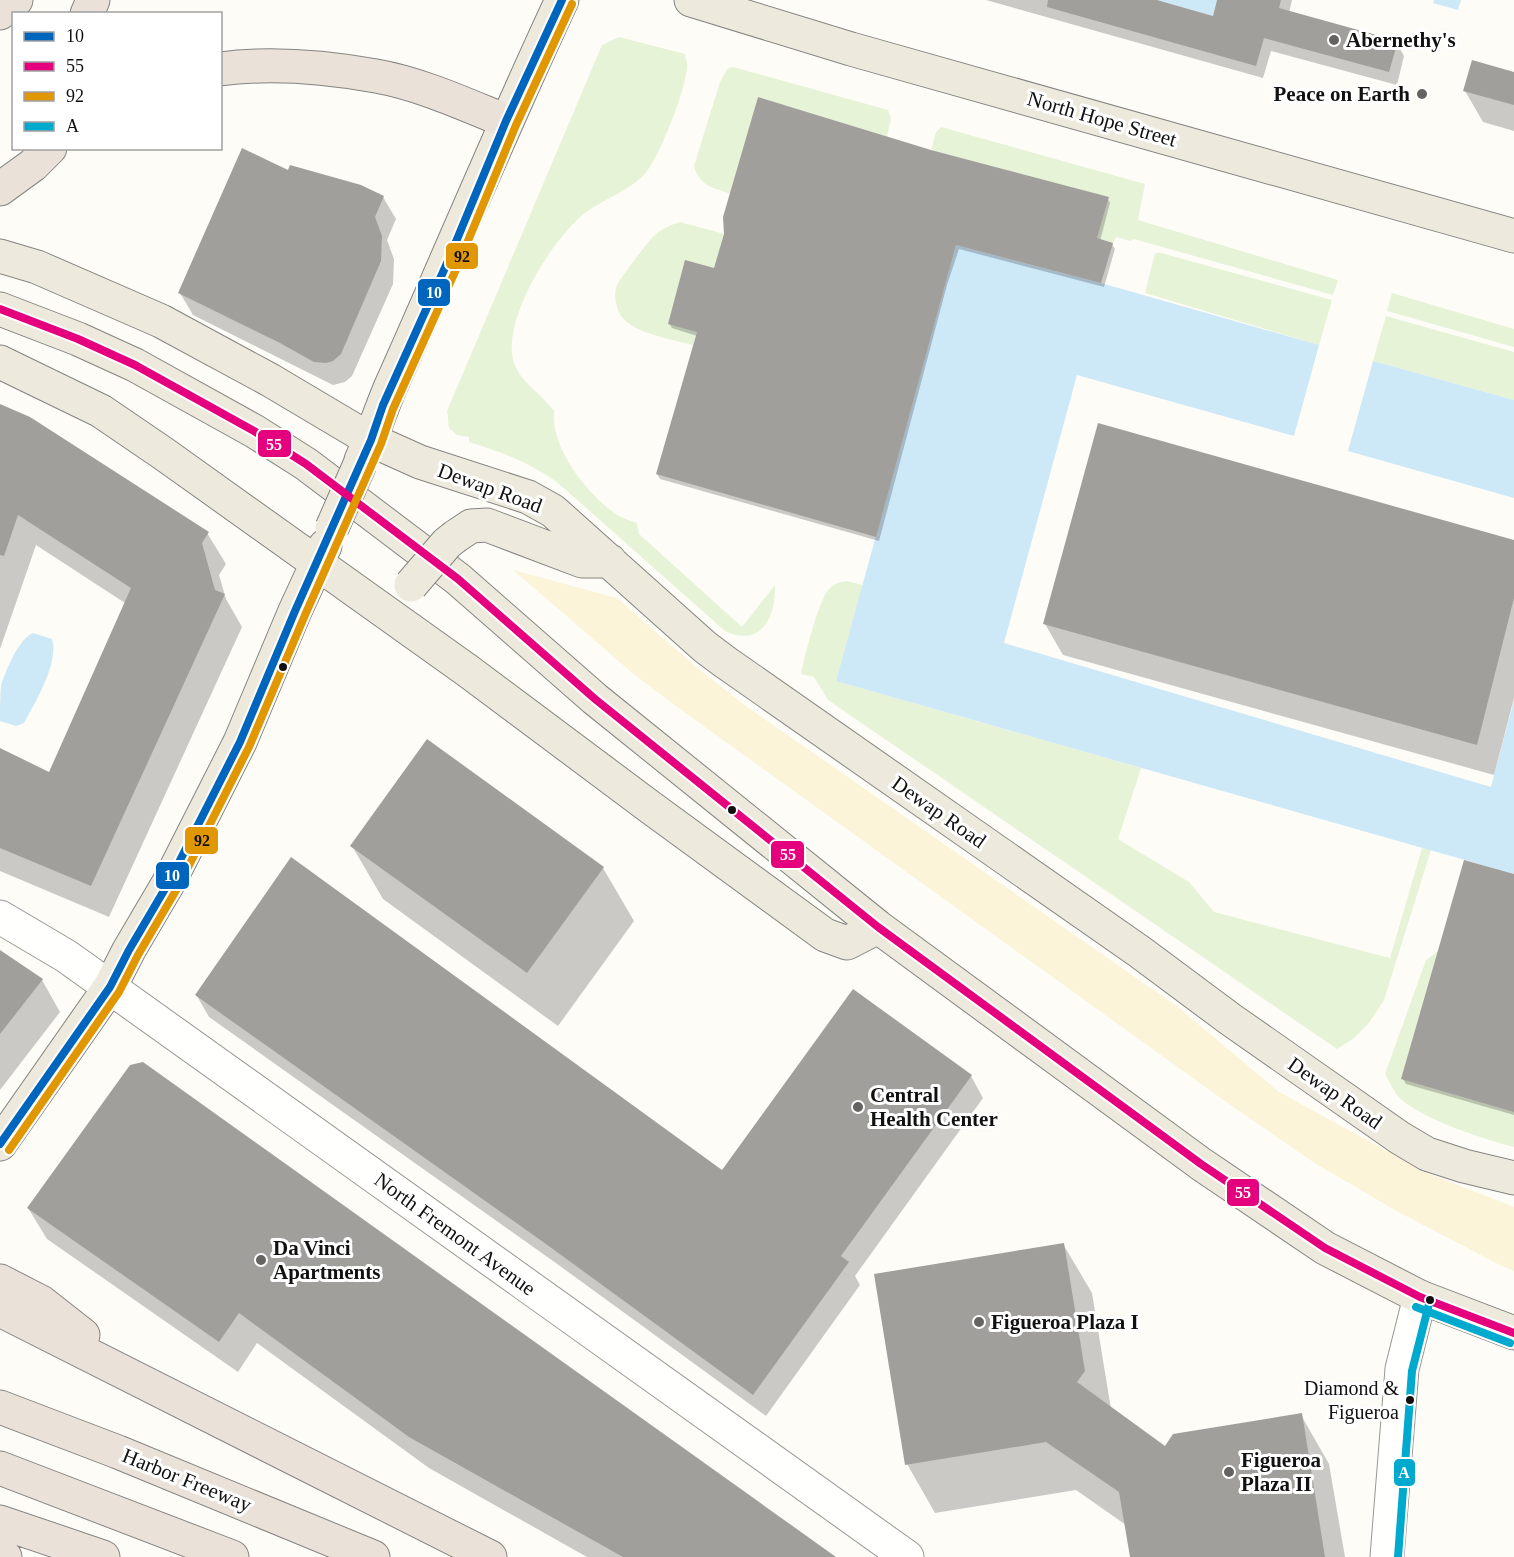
<svg xmlns="http://www.w3.org/2000/svg" width="1514" height="1557" font-family="Georgia,serif">
<style>
.green{fill:#e7f3d7}
.sand{fill:#fcf4d9}
.water{fill:#cde8f7}
.shadow{fill:#0003}
.building{fill:#a19f9c}
.lines{fill:none;stroke-linecap:round;stroke-linejoin:round}
.minor-casing{stroke:#979795;stroke-width:35}
.major-casing{stroke:#858482;stroke-width:35}
.highway-casing{stroke:#858482;stroke-width:35}
.minor{stroke:#fffffe;stroke-width:33}
.major{stroke:#ede9dc;stroke-width:33}
.highway{stroke:#eae1d8;stroke-width:33}
.major-bridge-casing{stroke:#858482;stroke-width:35;stroke-linecap:butt}
.major-bridge{stroke:#ede9dc;stroke-width:33}
.bus-1-casing{stroke:#fff;stroke-width:12}
.bus-2-casing{stroke:#fff;stroke-width:12}
.bus-3-casing{stroke:#fff;stroke-width:12}
.bus-4-casing{stroke:#fff;stroke-width:12}
.bus-1{stroke:#0065bd;stroke-width:8}
.bus-2{stroke:#e5007d;stroke-width:8}
.bus-3{stroke:#e09702;stroke-width:8}
.bus-4{stroke:#00a9ce;stroke-width:8}
.poi-dot{fill:#646362;stroke:#fff;stroke-width:2}
.bus-dot{fill:#111;stroke:#fff;stroke-width:2}
.labels{text-anchor:middle;stroke-width:6;stroke-linejoin:round;paint-order:stroke}
.bus-label{font-size:20px;fill:#111;stroke:#fff;text-anchor:end}
.poi-label{font-size:21px;font-weight:bold;fill:#111;stroke:#fff;text-anchor:start}
.street-label{font-size:21px;fill:#111;stroke:#fff}
.line-badge{stroke:#fff;stroke-width:2}
.badge-label{font-size:16px;text-anchor:middle;font-weight:bold;fill:#fff}
.pale-badge-label{font-size:16px;text-anchor:middle;font-weight:bold;fill:#111}
</style>
<rect width="100%" height="100%" fill="#fdfcf7"/>
<path class="green" d="M619,37l66,17c0,3 2,6 2,9 2,20 -29,99 -44,113 -16,15 -36,22 -54,34 -34,23 -89,111 -75,153 7,20 28,31 40,48 -4,37 35,86 65,105 6,3 12,5 18,7l2,11 103,93 33,-42c1,32 -14,63 -50,46l-167,-148c-29,-21 -54,-30 -89,-41v-5l-12,-2 -8,-7 -2,-17 155,-366z
M733,67l155,43 3,8 -4,19 -129,-40 -27,97c-19,-7 -31,-7 -37,-28l26,-84 8,-14z
M941,127l204,57 -7,36 200,60 -5,15 -199,-56 -3,2 -15,-4 -3,6 -16,-5 12,-40 -178,-48 5,-18z
M680,222l44,12 -31,111c-21,-6 -59,-11 -72,-29 -5,-8 -8,-22 -4,-31 5,-9 31,-44 39,-51 7,-6 15,-9 24,-12z
M1155,253h6l171,47 -13,45 -174,-52z
M1392,293l122,36v18l-127,-36z
M1386,316l128,36v48l-141,-39z
M846,581l17,4 -27,96 305,87 -23,71 71,43 25,30 176,46 32,-110 9,2 -47,150 -15,23 -15,15 -17,11 -509,-349 -14,-23 -13,-3c3,-16 18,-75 28,-85 6,-6 10,-7 17,-8z
M1438,951l76,161v35c-33,-9 -84,-25 -111,-46 -8,-6 -13,-19 -18,-27l41,-114z"/>
<path class="sand" d="M513,570l104,28 79,69 47,37 435,303 101,85 146,80 89,35v64l-12,-5 -102,-53 -87,-51 -91,-63 -542,-390 -44,-33z"/>
<path class="water" d="M1157,0h60l-4,16z
M1434,0h27l-3,10 -25,-7z
M956,245l145,38 218,62 -25,91 -217,-61 -73,268 487,144 23,-87v174l-678,-193z
M1373,361l141,39v98l-166,-47z
M33,633l19,6c7,24 -16,62 -28,84l-8,3 -16,-5c0,-11 0,-24 1,-35 4,-14 18,-48 32,-53z"/>
<path class="shadow" d="M986,0h162l66,18 5,-18h73l-3,13 108,30 7,13 -7,29 -126,-34 -8,27z
M1514,73v58l-31,-9 -18,-31z
M930,152l178,47 2,4 -10,38 12,3 3,5 -11,38 -145,-38 -12,36 -68,256 -219,-62 -3,-5 40,-138 -25,-8 -3,-5 47,-53z
M289,172l94,25 13,22 -9,21 7,19 -1,25 -41,92 -7,6 -12,3 -140,-70 -13,-22z
M0,405l207,128 19,31 -7,11 7,24 16,28 -133,290 -109,-46v-121l49,24 76,-171 -89,-58 -36,104z
M1514,541v157l-20,77 -431,-120 -18,-31z
M352,846l251,22 31,53 -76,105 -175,-127z
M1514,875v240l-108,-31 -3,-5z
M0,952l42,28 18,32 -60,78z
M197,996l525,176 249,-96 12,22 -128,178 5,9 -94,131 -206,-150 -351,-249z
M28,1208l806,349h-247l-158,-89 -172,-125 -19,29 -191,-133z
M1063,1244l29,49 19,116 54,39 136,-33 28,49 16,93h-213l-6,-32 -50,-35 -141,23 -28,-49z"/>
<path class="building" d="M1048,0h109l56,16 4,-16h64l-2,8 119,33 -9,31 -125,-34 -8,28 -209,-59z
M1472,60l42,12v33l-51,-14z
M758,97l173,53 178,47 -12,41 16,5 -12,40 -145,-38 -80,292 -220,-63 41,-142 -29,-8 17,-64 29,8 10,-34 -1,-17z
M242,148l46,22 2,-5 71,20 23,11 -9,21 7,19 -1,25 -40,93 -8,7 -7,2 -12,-1 -34,-19 -102,-50z
M0,404l30,13 179,115 -7,11 13,47 10,4 -134,292 -91,-38v-100l49,24 82,-184 -113,-73 -14,41 -4,-1z
M1098,423l416,117v58l-37,147 -434,-121z
M427,739l177,128 -77,106 -177,-127z
M291,857l431,313 131,-181 119,86 -131,181 8,6 -96,133 -207,-151 -351,-249z
M1464,860l50,14v238l-113,-33z
M0,950l43,29 -43,55z
M143,1062l693,495h-213l-214,-120 -170,-124 -20,29 -192,-134 103,-143z
M1064,1243l21,128 -8,11 88,64 8,-12 129,-21 23,144h-195l-11,-65 -73,-50 -141,23 -31,-191z"/>
<g class="lines">
<g class="minor-casing">
<path id="minor" d="M0,917l66,39 841,601
M1387,1557l15,-188 18,-72"/>
</g>
<g class="major-casing">
<path id="major" d="M691,0l160,49 663,187
M0,256l37,11 124,54 109,59 101,60 49,22 108,35 25,14 152,136 20,15 415,290 90,67 170,119 27,16 37,12 50,12
M0,309l78,30 57,26 119,66 52,33 152,115 137,120 283,228 323,237 124,84 95,49 94,36
M0,362l101,49 63,43 304,217 182,136 175,128 22,8 31,-16
M361,460c11,-23 19,-48 29,-72 58,-129 112,-260 172,-388
M456,536l15,-10 16,-1 95,36h28
M0,1144l110,-157 19,-37 40,-68 71,-140 55,-131 30,-65"/>
</g>
<g class="highway-casing">
<path id="highway" d="M0,13l16,-13
M87,14l6,-14
M220,69c52,-7 105,-2 156,7 45,8 88,28 130,45
M0,189l33,-24 17,-17
M0,1281l41,21 42,33
M0,1310l490,247
M0,1407l118,45 255,105
M0,1468l232,89
M0,1522l103,35
M0,1555l5,2"/>
</g>
<use href="#minor" class="minor"/>
<use href="#major" class="major"/>
<use href="#highway" class="highway"/>
<g class="major-bridge-casing">
<path id="major-bridge" d="M332,528l28,-64
M411,585l36,-42 9,-7"/>
</g>
<use href="#major-bridge" class="major-bridge"/>
<g class="bus-1-casing">
<path id="bus-1" d="M0,1144l110,-157 19,-37 40,-68 71,-140 55,-131 76,-171 12,-35 65,-144 58,-140 56,-121"/>
</g>
<g class="bus-2-casing">
<path id="bus-2" d="M0,309l78,30 57,26 119,66 52,33 152,115 137,120 283,228 323,237 124,84 95,49 94,36"/>
</g>
<g class="bus-3-casing">
<path id="bus-3" d="M9,1150l110,-158 19,-37 40,-68 71,-140 56,-132 76,-171 12,-35 65,-144 58,-140 56,-121"/>
</g>
<g class="bus-4-casing">
<path id="bus-4" d="M1416,1307l94,36
M1398,1557l14,-186 18,-71"/>
</g>
<use href="#bus-1" class="bus-1"/>
<use href="#bus-2" class="bus-2"/>
<use href="#bus-3" class="bus-3"/>
<use href="#bus-4" class="bus-4"/>
</g>
<g class="poi-dot">
<circle cx="1334" cy="40" r="6"/>
<circle cx="1422" cy="94" r="6"/>
<circle cx="858" cy="1107" r="6"/>
<circle cx="261" cy="1260" r="6"/>
<circle cx="979" cy="1322" r="6"/>
<circle cx="1229" cy="1472" r="6"/>
</g>
<g class="bus-dot">
<circle cx="283" cy="667" r="5"/>
<circle cx="732" cy="810" r="5"/>
<circle cx="1430" cy="1300" r="5"/>
<circle cx="1410" cy="1400" r="5"/>
</g>
<g class="labels">
<g class="bus-label">
<text x="1399" y="1395">Diamond &amp;<tspan x="1399" dy="24">Figueroa</tspan></text>
</g>
<g class="poi-label">
<text x="1346" y="47">Abernethy's</text>
<text x="1410" y="101" text-anchor="end">Peace on Earth</text>
<text x="870" y="1102">Central<tspan x="870" dy="24">Health Center</tspan></text>
<text x="273" y="1255">Da Vinci<tspan x="273" dy="24">Apartments</tspan></text>
<text x="991" y="1329">Figueroa Plaza I</text>
<text x="1241" y="1467">Figueroa<tspan x="1241" dy="24">Plaza II</tspan></text>
</g>
<g class="street-label">
<text transform="translate(1102 119) rotate(16)" y="7">North Hope Street</text>
<text transform="translate(490 488) rotate(20)" y="7">Dewap Road</text>
<text transform="translate(939 812) rotate(35)" y="7">Dewap Road</text>
<text transform="translate(1335 1093) rotate(35)" y="7">Dewap Road</text>
<text transform="translate(455 1234) rotate(36)" y="7">North Fremont Avenue</text>
<text transform="translate(187 1480) rotate(22)" y="7">Harbor Freeway</text>
</g>
</g>
<g class="line-badge">
<rect x="445" y="242" width="34" height="28" rx="6" fill="#e09702"/>
<rect x="417" y="278" width="34" height="29" rx="6" fill="#0065bd"/>
<rect x="257" y="429" width="35" height="29" rx="6" fill="#e5007d"/>
<rect x="184" y="826" width="35" height="29" rx="6" fill="#e09702"/>
<rect x="770" y="840" width="35" height="29" rx="6" fill="#e5007d"/>
<rect x="155" y="861" width="35" height="29" rx="6" fill="#0065bd"/>
<rect x="1226" y="1178" width="34" height="29" rx="6" fill="#e5007d"/>
<rect x="1393" y="1458" width="23" height="29" rx="6" fill="#00a9ce"/>
</g>
<g class="badge-label">
<text x="434" y="298">10</text>
<text x="274" y="450">55</text>
<text x="788" y="860">55</text>
<text x="172" y="881">10</text>
<text x="1243" y="1198">55</text>
<text x="1404" y="1478">A</text>
</g>
<g class="pale-badge-label">
<text x="462" y="262">92</text>
<text x="202" y="846">92</text>
</g>
<rect x="12" y="12" width="210" height="138" fill="#ffffff" stroke="#a0a0a0" stroke-width="1.5"/>
<rect x="24" y="32" width="30" height="9" fill="#0065bd" stroke="#a0a0a0" stroke-width="1.5"/>
<text x="66" y="42" font-size="18" fill="#111111">10</text>
<rect x="24" y="62" width="30" height="9" fill="#e5007d" stroke="#a0a0a0" stroke-width="1.5"/>
<text x="66" y="72" font-size="18" fill="#111111">55</text>
<rect x="24" y="92" width="30" height="9" fill="#e09702" stroke="#a0a0a0" stroke-width="1.5"/>
<text x="66" y="102" font-size="18" fill="#111111">92</text>
<rect x="24" y="122" width="30" height="9" fill="#00a9ce" stroke="#a0a0a0" stroke-width="1.5"/>
<text x="66" y="132" font-size="18" fill="#111111">A</text>
</svg>
